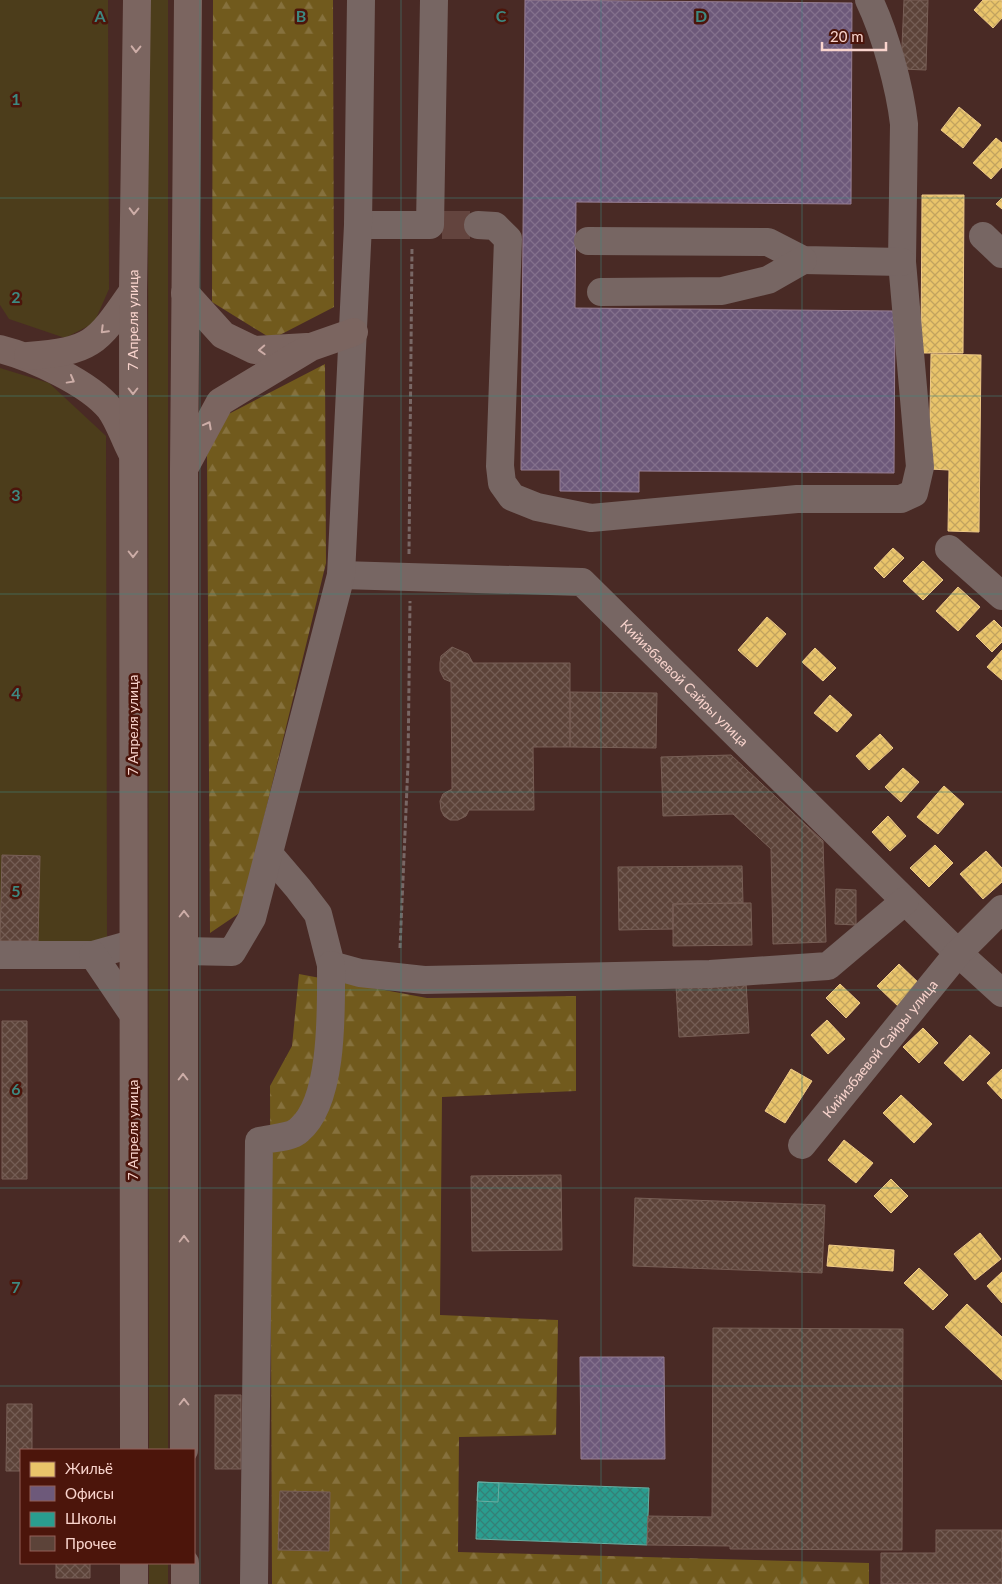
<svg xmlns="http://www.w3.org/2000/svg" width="1002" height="1584" font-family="Lato,sans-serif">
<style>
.green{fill:#4c3d1b}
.forest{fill:url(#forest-firs)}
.homes{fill:url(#homes-cross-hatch);stroke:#eec988}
.offices{fill:url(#offices-cross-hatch);stroke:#977e93}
.schools{fill:url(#schools-cross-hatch);stroke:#68aea2}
.building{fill:url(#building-cross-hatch);stroke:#785f56}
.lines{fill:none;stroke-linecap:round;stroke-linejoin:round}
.minor-tunnel{stroke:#63443e;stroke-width:28;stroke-dasharray:28 14;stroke-linecap:butt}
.path{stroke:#796765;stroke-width:3;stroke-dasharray:5 2.5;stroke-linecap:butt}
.minor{stroke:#776663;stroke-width:28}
.major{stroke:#7b6560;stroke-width:28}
.oneway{stroke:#cdada7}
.grid{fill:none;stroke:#3e8981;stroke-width:1;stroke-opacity:0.55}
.labels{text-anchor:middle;stroke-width:5;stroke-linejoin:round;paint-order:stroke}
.street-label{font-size:14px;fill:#f9d4cd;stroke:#4c150b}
.grid-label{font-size:16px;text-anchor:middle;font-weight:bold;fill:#3e8981;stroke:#4c150b;stroke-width:5;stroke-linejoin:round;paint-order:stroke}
</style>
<defs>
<pattern id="forest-firs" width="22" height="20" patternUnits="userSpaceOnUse" patternTransform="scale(1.25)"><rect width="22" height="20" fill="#715a1d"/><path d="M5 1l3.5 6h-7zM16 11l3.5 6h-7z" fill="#86713d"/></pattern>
<pattern id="homes-cross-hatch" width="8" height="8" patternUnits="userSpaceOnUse" patternTransform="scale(1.25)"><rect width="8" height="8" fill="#e9c46a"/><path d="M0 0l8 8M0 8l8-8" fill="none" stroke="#c2a35f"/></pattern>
<pattern id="offices-cross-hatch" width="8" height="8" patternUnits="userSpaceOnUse" patternTransform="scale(1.25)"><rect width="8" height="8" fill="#6d597a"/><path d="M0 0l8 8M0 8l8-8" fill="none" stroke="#83708c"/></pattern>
<pattern id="schools-cross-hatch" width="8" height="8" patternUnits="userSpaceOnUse" patternTransform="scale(1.25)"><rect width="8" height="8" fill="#2a9d8f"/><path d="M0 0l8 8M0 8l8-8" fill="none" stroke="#348177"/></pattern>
<pattern id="building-cross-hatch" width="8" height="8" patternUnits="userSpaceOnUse" patternTransform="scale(1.25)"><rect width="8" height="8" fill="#5c4339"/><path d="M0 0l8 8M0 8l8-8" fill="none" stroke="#745d54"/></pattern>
</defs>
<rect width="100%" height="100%" fill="#492a25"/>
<path class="green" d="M0,0h108l1,289 -15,34 -29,15 -56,-19 -9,-14z
M148,0h20v1450h-19z
M0,368l49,15 57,53 1,505h-107z
M149,1563h19v21h-19z"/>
<path class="forest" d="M213,0h120l1,307 -62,32 -60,-37z
M325,364l1,199 -85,349 -31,21 -3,-478 14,-37z
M299,974l128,24 149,-2v95l-134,6 -2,218 118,5 -2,115 -97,2 -1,115 411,11v21h-597l-2,-498 22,-40z"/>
<path class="homes" d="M983,0h19v18l-9,10 -19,-18z
M959,107l22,18 -18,23 -22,-18z
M996,138l6,5v24l-11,12 -18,-16z
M922,195h42l-1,158h-42z
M1002,198v11l-6,-5z
M931,354l50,1 -2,177 -31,-1 1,-61 -20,-1z
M893,548l11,10 -20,20 -10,-10z
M923,561l20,19 -20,20 -20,-19z
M958,587l22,20 -22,24 -22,-20z
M767,617l19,17 -29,33 -19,-17z
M994,620l8,8v14l-10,10 -16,-16z
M815,648l21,20 -13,13 -21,-19z
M1002,650v30l-15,-13z
M830,695l22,20 -15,17 -23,-19z
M880,734l13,14 -24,22 -13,-14z
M903,768l16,14 -18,20 -16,-15z
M944,786l20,18 -26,30 -21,-17z
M888,816l18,20 -16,15 -18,-19z
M935,845l18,18 -24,24 -19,-19z
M986,851l16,17v14l-19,17 -23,-25z
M899,964l23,22 -22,22 -23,-22z
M840,984l20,19 -14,15 -20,-20z
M827,1020l18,19 -17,15 -17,-19z
M923,1028l15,15 -19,20 -16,-16z
M970,1035l20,18 -27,28 -19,-18z
M791,1069l21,12 -27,42 -20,-12z
M1002,1069v30l-15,-16z
M901,1095l31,29 -18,19 -31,-30z
M844,1140l29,23 -17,20 -28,-23z
M891,1179l17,17 -17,17 -17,-17z
M980,1233l21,26 -26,21 -21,-26z
M829,1245l65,5 -1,21 -66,-5z
M919,1268l29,27 -15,15 -29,-27z
M1002,1272v31l-15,-17z
M967,1304l35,33v43l-57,-53z"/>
<path class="offices" d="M525,0l327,3 -1,201 -275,-2 -1,106 320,3 -1,162 -255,-2v21l-79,-1v-21h-39z
M580,1357h84l1,102h-84z"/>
<path class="schools" d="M478,1482l171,6 -2,57 -171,-6z
M478,1482l21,1 -1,19 -21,-1z"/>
<path class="building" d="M904,0h24l-2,70 -25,-1z
M452,647l16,7 5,9h97v84h-37l1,63h-65l-3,6 -8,4h-8l-6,-4 -3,-6 -1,-9 3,-7 9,-5 -1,-107 -7,-3 -4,-8v-8l1,-7z
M570,692l87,1 -1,55 -86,-1z
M731,755l92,86 3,101 -53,2 -2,-95 -38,-35 -70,2 -2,-59z
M2,855l38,1 -2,85h-38z
M742,866l1,37 -70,1v25l-54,1 -1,-63z
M836,889l20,1v35l-21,-1z
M743,903h8l1,42 -79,1v-42z
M746,982l3,51 -70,4 -3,-51z
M2,1021h25v158h-25z
M561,1175l1,75 -90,1 -1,-75z
M635,1198l190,7 -3,68 -189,-7z
M713,1328l190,1 -1,221 -172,-1v-3l-83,-1 1,-29 64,1z
M215,1395h26v74h-26z
M7,1404h25v46h-11v21h-15z
M280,1491l50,1 -1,59 -51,-1z
M936,1530h66v54h-121v-31h55z
M56,1563h34v15h-34z"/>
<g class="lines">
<path class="minor-tunnel" d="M442,225h36"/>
<path class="path" d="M409,554l3,-307
M400,948l8,-184 2,-163"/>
<g class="minor">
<path d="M358,225h72l4,-225"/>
<path d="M478,225l17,1 13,13 -8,227 2,17 10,14 25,10 54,11 206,-19h104l13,-6 6,-26 -18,-205 2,-138c-4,-36 -19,-91 -35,-124"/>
<path d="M983,236l19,18"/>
<path d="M588,241l180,1 35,18 99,2"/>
<path d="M601,292l121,-1 46,-11 35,-20"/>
<path d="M949,549l53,47"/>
<path id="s1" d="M341,575l241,7 376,371 44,40"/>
<path d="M269,854l29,34 20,26 13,51 29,8 64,7 286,-6 118,-8 77,-65"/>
<path d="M184,951l48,1 20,-34 89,-343 17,-350 3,-225"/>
<path d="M0,955h93l39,-11"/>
<path d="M93,955l40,59"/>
<path id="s2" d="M802,1145l156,-192 44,-44"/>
<path d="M254,1584l5,-443c11,-3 32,-3 40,-11 35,-29 32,-121 32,-165"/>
</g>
<g class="major">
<path d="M185,293l38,42 31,15 53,-3"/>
<path d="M0,349c32,8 89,34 110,60 9,12 14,29 21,42"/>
<path d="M28,356c65,-5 69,-13 105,-65"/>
<path d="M186,465l34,-63 91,-55 43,-15"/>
<path id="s3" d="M134,1450l-1,-1159 4,-291"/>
<path d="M184,1450v-982l4,-468"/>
<path d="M134,1563v21"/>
<path d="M185,1563v21"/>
</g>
</g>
<defs><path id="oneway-chevron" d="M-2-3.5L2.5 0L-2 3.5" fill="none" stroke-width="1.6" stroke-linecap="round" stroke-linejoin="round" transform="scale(1.25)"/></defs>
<g class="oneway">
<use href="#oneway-chevron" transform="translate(136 49) rotate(91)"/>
<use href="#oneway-chevron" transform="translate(134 211) rotate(91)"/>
<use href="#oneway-chevron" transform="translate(104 330) rotate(135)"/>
<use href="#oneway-chevron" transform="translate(262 350) rotate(177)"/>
<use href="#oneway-chevron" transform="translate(71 380) rotate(29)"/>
<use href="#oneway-chevron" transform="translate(133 391) rotate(90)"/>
<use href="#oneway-chevron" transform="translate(208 425) rotate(-62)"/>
<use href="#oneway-chevron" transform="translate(133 554) rotate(90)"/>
<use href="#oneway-chevron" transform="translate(184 914) rotate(-90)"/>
<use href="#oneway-chevron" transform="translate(183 1077) rotate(-90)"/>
<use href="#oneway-chevron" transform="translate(184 1239) rotate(-90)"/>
<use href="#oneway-chevron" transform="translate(184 1402) rotate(-90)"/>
</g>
<path class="grid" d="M200,0v1584M401,0v1584M601,0v1584M802,0v1584M0,198h1002M0,396h1002M0,594h1002M0,792h1002M0,990h1002M0,1188h1002M0,1386h1002"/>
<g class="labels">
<g class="street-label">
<text dy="5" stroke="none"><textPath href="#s3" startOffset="1130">7 Апреля улица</textPath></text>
<text dy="5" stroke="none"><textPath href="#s1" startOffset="385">Кийизбаевой Сайры улица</textPath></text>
<text transform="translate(133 725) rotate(-90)" y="5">7 Апреля улица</text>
<text dy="5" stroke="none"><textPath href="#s2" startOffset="124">Кийизбаевой Сайры улица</textPath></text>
<text transform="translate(133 1130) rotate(-90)" y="5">7 Апреля улица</text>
</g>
</g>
<g class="grid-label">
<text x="100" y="22">A</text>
<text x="301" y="22">B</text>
<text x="501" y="22">C</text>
<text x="701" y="22">D</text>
<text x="16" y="105">1</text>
<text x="16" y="303">2</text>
<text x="16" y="501">3</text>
<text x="16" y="699">4</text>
<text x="16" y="897">5</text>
<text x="16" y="1095">6</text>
<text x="16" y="1293">7</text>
</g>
<rect x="20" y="1449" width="175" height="115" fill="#4c150b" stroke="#916159"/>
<rect x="30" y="1462" width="25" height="15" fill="#e9c46a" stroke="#916159"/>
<text x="65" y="1474" font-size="15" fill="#f9d4cd">Жильё</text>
<rect x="30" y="1486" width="25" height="15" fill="#6d597a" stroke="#916159"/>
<text x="65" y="1499" font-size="15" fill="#f9d4cd">Офисы</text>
<rect x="30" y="1512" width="25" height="15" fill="#2a9d8f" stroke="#916159"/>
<text x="65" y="1524" font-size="15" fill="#f9d4cd">Школы</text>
<rect x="30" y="1536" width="25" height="15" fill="#5c4339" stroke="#916159"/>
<text x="65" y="1549" font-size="15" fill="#f9d4cd">Прочее</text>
<path d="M822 42v8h64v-8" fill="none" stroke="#f9d4cd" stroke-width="2.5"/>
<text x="830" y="42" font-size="15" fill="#f9d4cd" stroke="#4c150b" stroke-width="4" paint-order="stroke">20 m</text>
</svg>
